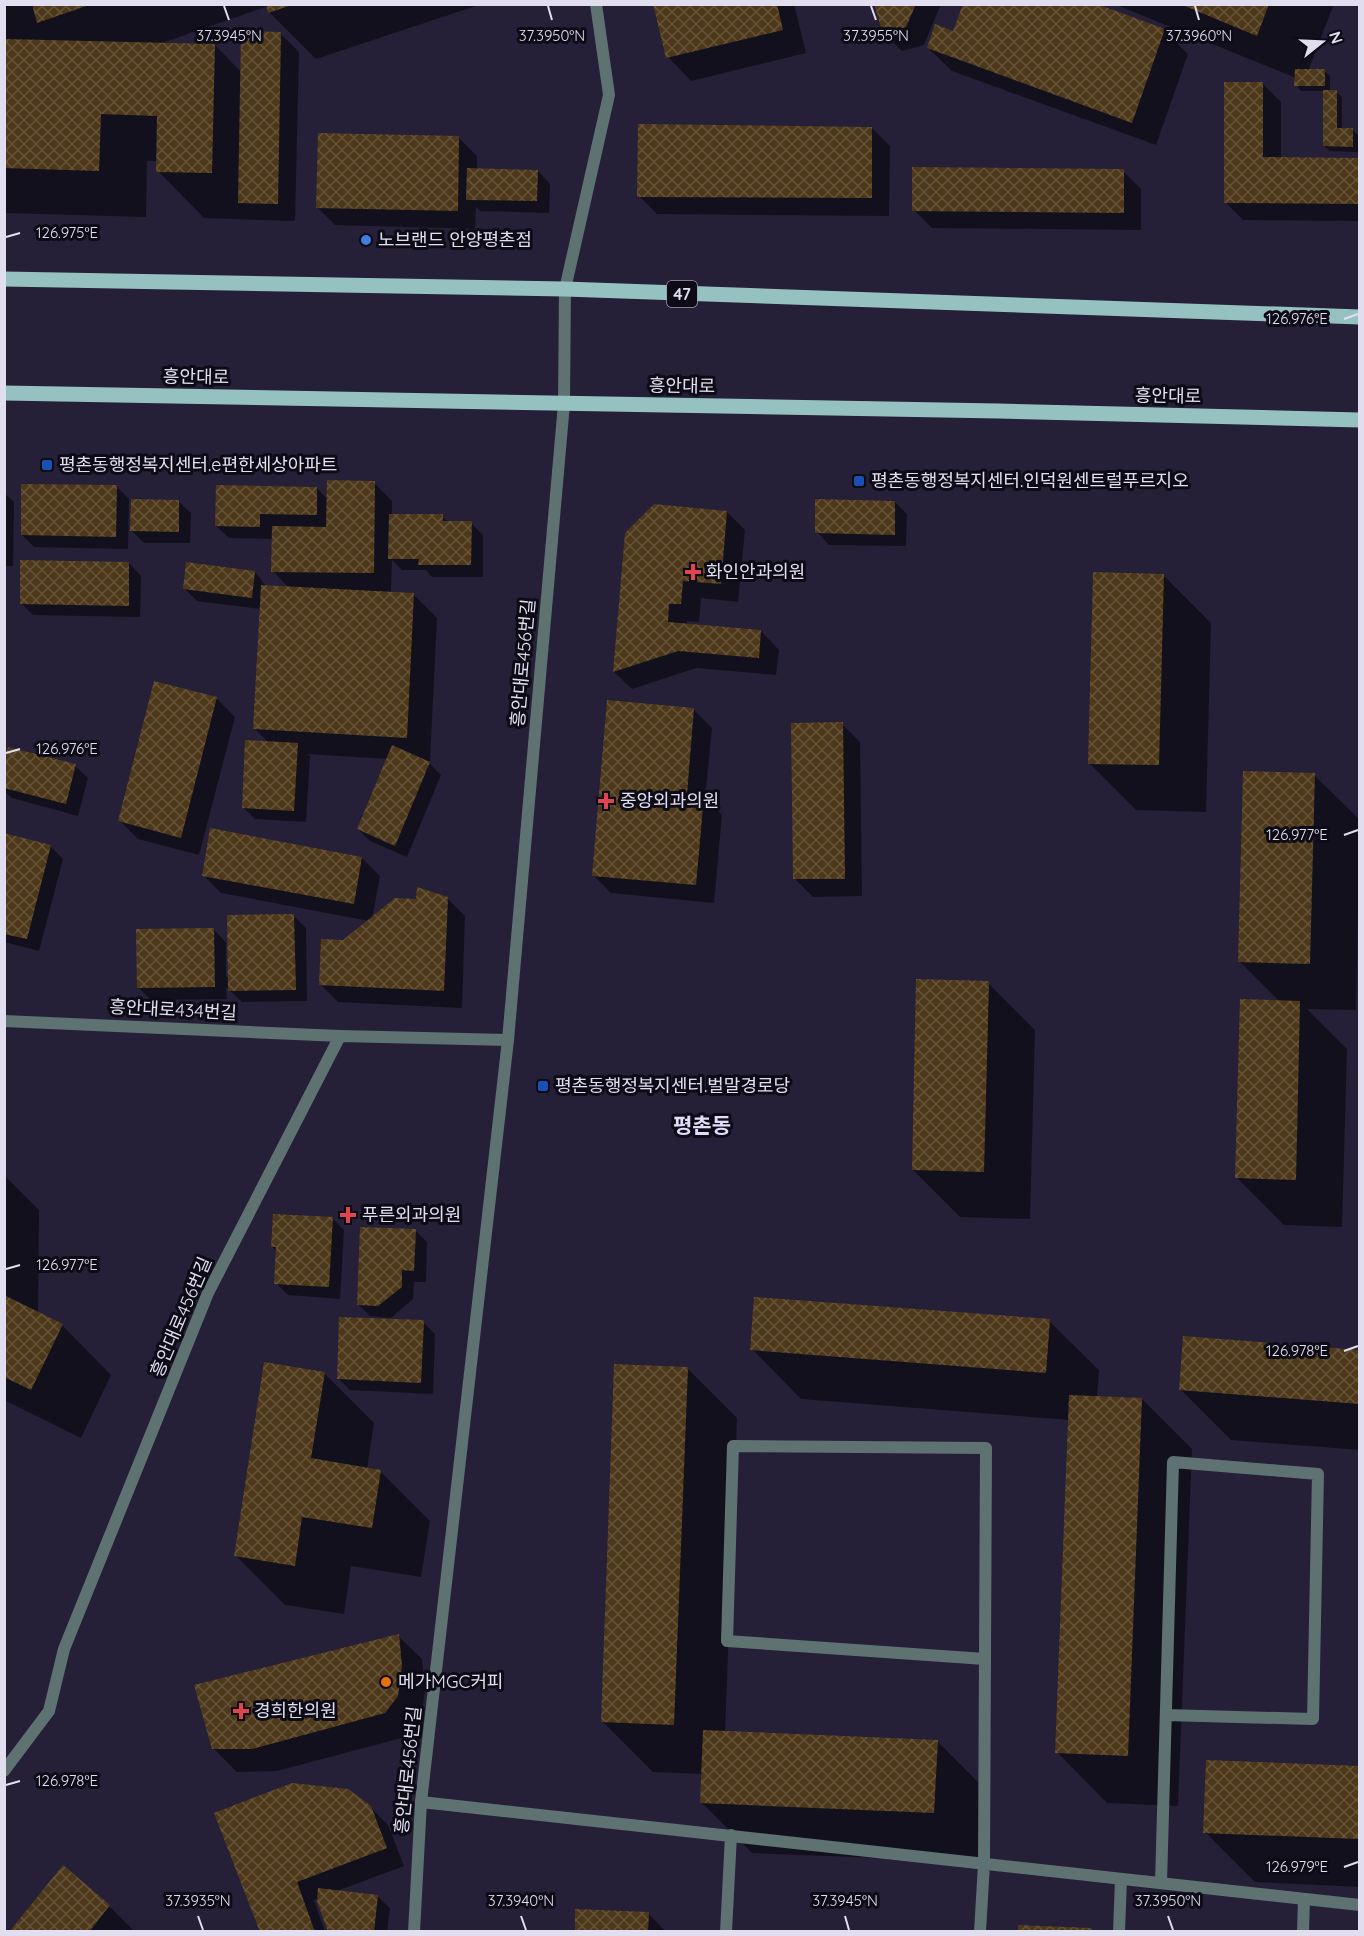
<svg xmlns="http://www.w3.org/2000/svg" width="1364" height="1936" font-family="Quicksand,'Noto Sans KR',sans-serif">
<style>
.shadow{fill:#0007}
.building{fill:url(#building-cross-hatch)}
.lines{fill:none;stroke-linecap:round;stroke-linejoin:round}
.service{stroke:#5d7271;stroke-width:12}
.minor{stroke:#5d7271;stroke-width:12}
.tertiary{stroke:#5d7271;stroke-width:12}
.primary{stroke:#95c1c0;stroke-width:15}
.ticks{fill:none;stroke:#e1dfef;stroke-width:2}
.shop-dot{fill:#3f7fe0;stroke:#0d0b16;stroke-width:2}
.transit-dot{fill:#1a4fb4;stroke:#0d0b16;stroke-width:2}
.health-dot{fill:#e0444e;stroke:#0d0b16;stroke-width:2}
.food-dot{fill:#e8710a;stroke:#0d0b16;stroke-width:2}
.labels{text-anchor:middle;stroke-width:6;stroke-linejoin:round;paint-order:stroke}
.shield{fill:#0d0b16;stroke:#a19fae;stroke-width:1.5}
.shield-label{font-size:16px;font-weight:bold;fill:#e1dfef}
.poi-label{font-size:18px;fill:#e1dfef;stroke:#0d0b16;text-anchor:start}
.street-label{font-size:18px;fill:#e1dfef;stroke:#0d0b16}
.quarter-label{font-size:21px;font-weight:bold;fill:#e1dcf9;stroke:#0d0b16}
.ticks-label{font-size:15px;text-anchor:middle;fill:#e1dfef;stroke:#0d0b16;stroke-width:6;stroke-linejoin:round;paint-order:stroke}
</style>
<defs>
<pattern id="building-cross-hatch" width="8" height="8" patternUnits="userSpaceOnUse" patternTransform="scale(1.5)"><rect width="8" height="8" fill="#4d3819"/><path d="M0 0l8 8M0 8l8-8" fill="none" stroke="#66543b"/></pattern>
</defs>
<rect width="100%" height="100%" fill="#251f37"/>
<path class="shadow" d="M4,4h478l-166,55 -47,-47 -1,-6 -109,38 56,1 27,28 39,-39 18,18 -4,169 -91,-3 -46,-47v-10h-11l-1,56 -142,-4z
M655,4h139l12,49 -115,28 -23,-24z
M876,4h65l-17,41 -22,6 -18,-18z
M1114,4h220l-26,67h16l6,5v16h6l6,5v33h11l5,5v17l-28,-1 -6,-5v-55h-23l-5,-6v-7z
M1164,31l24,23 -32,91 -204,-74 -24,-23 26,-15z
M1263,84l18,18v57l79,1v61l-117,-1 -18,-18z
M872,128l18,18 -1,70 -232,-2 -18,-18z
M459,138l18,18v14l61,1 12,13 -1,29 -69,-2 -4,-4 -1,22 -140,-4 -18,-18z
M1123,171l18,18v41l-209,-2 -18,-18z
M374,483l18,18v14l50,1 7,7h22l12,12v42h-51l-6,-7h-24l-10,-10 -1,33 23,2 23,23 -7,143h-3l14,14 -34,82 -37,-16 -12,-12 30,-70 -81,-5 3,2 -4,66 -51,-3 -12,-12 26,-64 -14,-14 6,-120 -64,-8 -12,-12 70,-17 11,14 23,2 -16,-17v-32l-44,-1 -13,-12 101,-38 11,12z
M117,487l12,12 -1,50 -94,-2 -12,-12z
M4,493l10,9 -1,64h-9z
M178,501l13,12 -1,30h-46l-12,-12z
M895,502l12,12 -1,32 -77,-1 -12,-13z
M727,512l18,18 -7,72 -37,-4 -2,24 -12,-1v4l74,6 18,19 -3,25 -80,-7 -64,21 -18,-17 13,-138z
M129,563l12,13 -1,41 -107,-2 -12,-12z
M1164,576l47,47 -5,189 -70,-2 -47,-47z
M155,683l62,16 18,18 -36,138 -61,-16 -18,-18z
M694,710l18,18 -7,71 17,16 -8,88 -103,-10 -18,-18z
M842,724l18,18 2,154 -49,1 -18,-18z
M75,766l13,12 -10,38 -66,-18 -8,-7v-23z
M1314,775l46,45 -4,190 -49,-1 40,40 -5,178 -58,-2 -47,-47 43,-176 -40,-40z
M4,835l47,12 12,12 -24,92 -35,-9z
M362,858l18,18 -8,43 46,-18 29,-3 18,18 -3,92 -124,-6 -18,-18 23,-42 26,-21 -148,-28 -18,-18z
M294,916l12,12 1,73 -65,1 -16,-15 1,12 -76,1 -12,-12 75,-58 12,12v35h3z
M988,983l47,47 -5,189 -70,-2 -47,-47z
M4,1175l35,35 -1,104 24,11 49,50 -30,63 -77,-38z
M332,1218l12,12 -4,69 -52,-4 -12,-12 2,-31 -6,-5z
M415,1230l12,12 -1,40h-12l-1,17 -22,19 -21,-2 -12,-12z
M1049,1321l50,49 -2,27 45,2 50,50 -14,357 -71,-3 -50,-51 12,-332 -268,-21 -49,-50z
M423,1322l12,12 -2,60 -83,-4 -12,-12z
M1360,1352v98l-129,-10 -50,-50z
M687,1368l50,50 -12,314 212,9 50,50 -3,71 -232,-9 -50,-50 1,-29 -50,-2 -51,-51z
M324,1373l50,50 -7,46 13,2 50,50 -9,56 -70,-11 -7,48 -59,-9 -50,-50z
M398,1636l24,23 3,31 -4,30 -12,16 -132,35 -40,1 -24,-24z
M1360,1767v120l-105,-5 -50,-50z
M370,1807l18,18 16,41 -67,25 40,5 13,12 -3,24h-57l-11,-34 -5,2 11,32h-63l-46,-118z
M109,1906l26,26h-124z
M648,1913l18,19h-90z"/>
<path class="building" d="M32,4h57v1l-52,18z
M266,4h26v1l-24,8z
M653,4h124l6,26 -117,28z
M874,4h42l-10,23 -23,7z
M963,4h134l68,25 -33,94 -205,-75 8,-24 18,7z
M1180,4h89l-12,32z
M241,31l40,1 -3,172 -40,-1z
M4,39l211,5 -3,129 -56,-1 1,-56 -56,-2 -2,57 -95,-3z
M1295,69h30v17h-31z
M1224,82h39v75l97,1v46l-136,-1z
M1323,90h14v38h16v19l-30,-1z
M638,124l234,3v71l-235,-1z
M318,133l141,3 -1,75 -142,-3z
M912,167l212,2v44l-212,-2z
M467,168l71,2 -1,31 -71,-1z
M327,480l48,1 -1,92 -103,-1 1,-46 54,1z
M21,484l96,1 -1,52 -95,-2z
M216,485l101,2v28l-57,-1v13l-45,-1z
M131,499l48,1v32l-49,-1z
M815,499l80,2v34l-80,-2z
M654,504l73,7 -6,73 -38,-3 -2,23h-12l-1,18 93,8 -2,28 -81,-7 -65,21 12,-139z
M389,514h54v7h29l-1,44h-53l1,-6h-31z
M20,560l109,2v44l-109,-2z
M186,562l69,9 -3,27 -69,-9z
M1093,572l71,2 -5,191 -71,-1z
M261,585l153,8 -7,145 -154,-9z
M154,681l63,16 -36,141 -63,-17z
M607,700l87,8 -7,86 17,2 -8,89 -104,-9z
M843,722l2,157h-52l-2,-156z
M245,740l53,3 -4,68 -52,-3z
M392,745l38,17 -35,84 -38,-17z
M8,747l68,17 -10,40 -62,-16v-26z
M1243,771l72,2 -5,191 -72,-2z
M210,828l152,29 -8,47 -152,-28z
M4,833l47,12 -24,94 -23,-5z
M417,887l31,10 -4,94 -125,-6 2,-46 22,1 52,-42 21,1z
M294,914l2,76 -68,1 -1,-76z
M214,928l1,59 -78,1 -1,-59z
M916,979l73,2 -5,191 -72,-2z
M1240,999l60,2 -4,179 -61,-2z
M273,1214l60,3 -4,70 -55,-3 2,-37h-5z
M360,1227l56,2 -2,42 -12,-1v17l-24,19 -21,-1z
M4,1295l59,29 -32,66 -27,-13z
M754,1297l296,22 -4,54 -296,-23z
M339,1317l85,3 -3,63 -84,-4z
M1183,1336l177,14v54l-181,-14z
M264,1362l61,10 -14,86 70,12 -9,58 -70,-11 -7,49 -61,-10z
M614,1364l74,3 -14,358 -73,-3z
M1069,1395l73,3 -14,358 -73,-3z
M399,1634l3,32 -4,30 -13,17 -133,36h-40l-18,-64z
M703,1730l235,10 -4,73 -234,-10z
M1206,1760l154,6v73l-157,-6z
M292,1783l56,6 23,17 16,42 -90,34 18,50h-55l-46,-119z
M63,1865l47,40 -21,27h-80z
M318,1888l60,7 -4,37h-46l-11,-31z
M575,1909l74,3 -1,20h-73z
M1018,1925l74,3 -1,4h-73z"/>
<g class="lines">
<path class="service" d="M1161,1883l12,-421 145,12 -5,245 -147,-4
M726,1932l5,-97
M980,1932l4,-68 2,-416 -253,-2 -6,195 258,18
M1119,1932l2,-53
M1303,1932l1,-33"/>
<path class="minor" d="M565,289l44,-194 -13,-91
M4,1021l336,15 168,4
M4,1771l45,-60 15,-62 144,-356 132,-257
M421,1802l939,103"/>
<path class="tertiary" d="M414,1932l7,-130 87,-762 56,-636 1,-115"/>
<path class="primary" d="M4,279l561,10 795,28
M4,393l994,18 362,9"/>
</g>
<path class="ticks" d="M224,6l5,14M548,6l4,14M871,6l5,14M1195,6l4,14M6,237l14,-4M1344,319l14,-5M6,753l14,-4M1344,835l14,-5M6,1269l14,-4M1344,1351l14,-5M6,1785l14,-4M1344,1867l14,-5M198,1916l5,14M521,1916l5,14M845,1916l4,14M1168,1916l5,14"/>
<circle class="shop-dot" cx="366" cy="240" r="6"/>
<g class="transit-dot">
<rect x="41" y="459" width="12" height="12" rx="3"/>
<rect x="853" y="475" width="12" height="12" rx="3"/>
<rect x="537" y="1080" width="12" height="12" rx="3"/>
</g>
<g class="health-dot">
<path d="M690 563h6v6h6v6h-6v6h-6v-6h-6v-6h6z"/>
<path d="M603 792h6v6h6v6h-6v6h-6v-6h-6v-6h6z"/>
<path d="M345 1206h6v6h6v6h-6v6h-6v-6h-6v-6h6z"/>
<path d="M238 1702h6v6h6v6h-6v6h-6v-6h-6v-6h6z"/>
</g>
<circle class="food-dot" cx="386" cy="1682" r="6"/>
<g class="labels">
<rect class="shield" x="667" y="281" width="30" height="26" rx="4.5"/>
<g class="shield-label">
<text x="682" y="300">47</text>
</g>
<g class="poi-label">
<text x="378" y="246">노브랜드 안양평촌점</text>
<text x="59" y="471">평촌동행정복지센터.e편한세상아파트</text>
<text x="871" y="487">평촌동행정복지센터.인덕원센트럴푸르지오</text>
<text x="706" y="578">화인안과의원</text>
<text x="620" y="807">중앙외과의원</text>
<text x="555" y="1092">평촌동행정복지센터.벌말경로당</text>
<text x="362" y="1221">푸른외과의원</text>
<text x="398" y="1688">메가MGC커피</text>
<text x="254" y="1717">경희한의원</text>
</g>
<g class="street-label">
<text transform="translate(196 377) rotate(1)" y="6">흥안대로</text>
<text transform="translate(682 386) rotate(1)" y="6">흥안대로</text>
<text transform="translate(1168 396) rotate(1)" y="6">흥안대로</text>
<text transform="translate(523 663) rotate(-85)" y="6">흥안대로456번길</text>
<text transform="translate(173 1010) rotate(3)" y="6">흥안대로434번길</text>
<text transform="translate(181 1317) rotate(-67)" y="6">흥안대로456번길</text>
<text transform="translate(408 1770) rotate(-84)" y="6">흥안대로456번길</text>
</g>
<g class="quarter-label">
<text x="702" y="1133">평촌동</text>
</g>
</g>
<g class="ticks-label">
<text x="229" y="41">37.3945°N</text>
<text x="552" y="41">37.3950°N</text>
<text x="876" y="41">37.3955°N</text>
<text x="1199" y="41">37.3960°N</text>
<text x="67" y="238">126.975°E</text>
<text x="1297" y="324">126.976°E</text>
<text x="67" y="754">126.976°E</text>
<text x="1297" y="840">126.977°E</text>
<text x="67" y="1270">126.977°E</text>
<text x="1297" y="1356">126.978°E</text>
<text x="67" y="1786">126.978°E</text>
<text x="1297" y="1872">126.979°E</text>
<text x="198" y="1906">37.3935°N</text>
<text x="521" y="1906">37.3940°N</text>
<text x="845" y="1906">37.3945°N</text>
<text x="1168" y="1906">37.3950°N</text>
</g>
<rect width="1364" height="1936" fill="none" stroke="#e1dfef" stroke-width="12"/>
<g transform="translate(1322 42) rotate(72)" stroke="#0d0b16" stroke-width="4.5" paint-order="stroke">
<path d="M0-4.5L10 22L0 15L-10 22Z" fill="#e1dfef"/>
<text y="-9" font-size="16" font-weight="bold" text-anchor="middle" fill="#e1dfef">N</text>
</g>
</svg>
